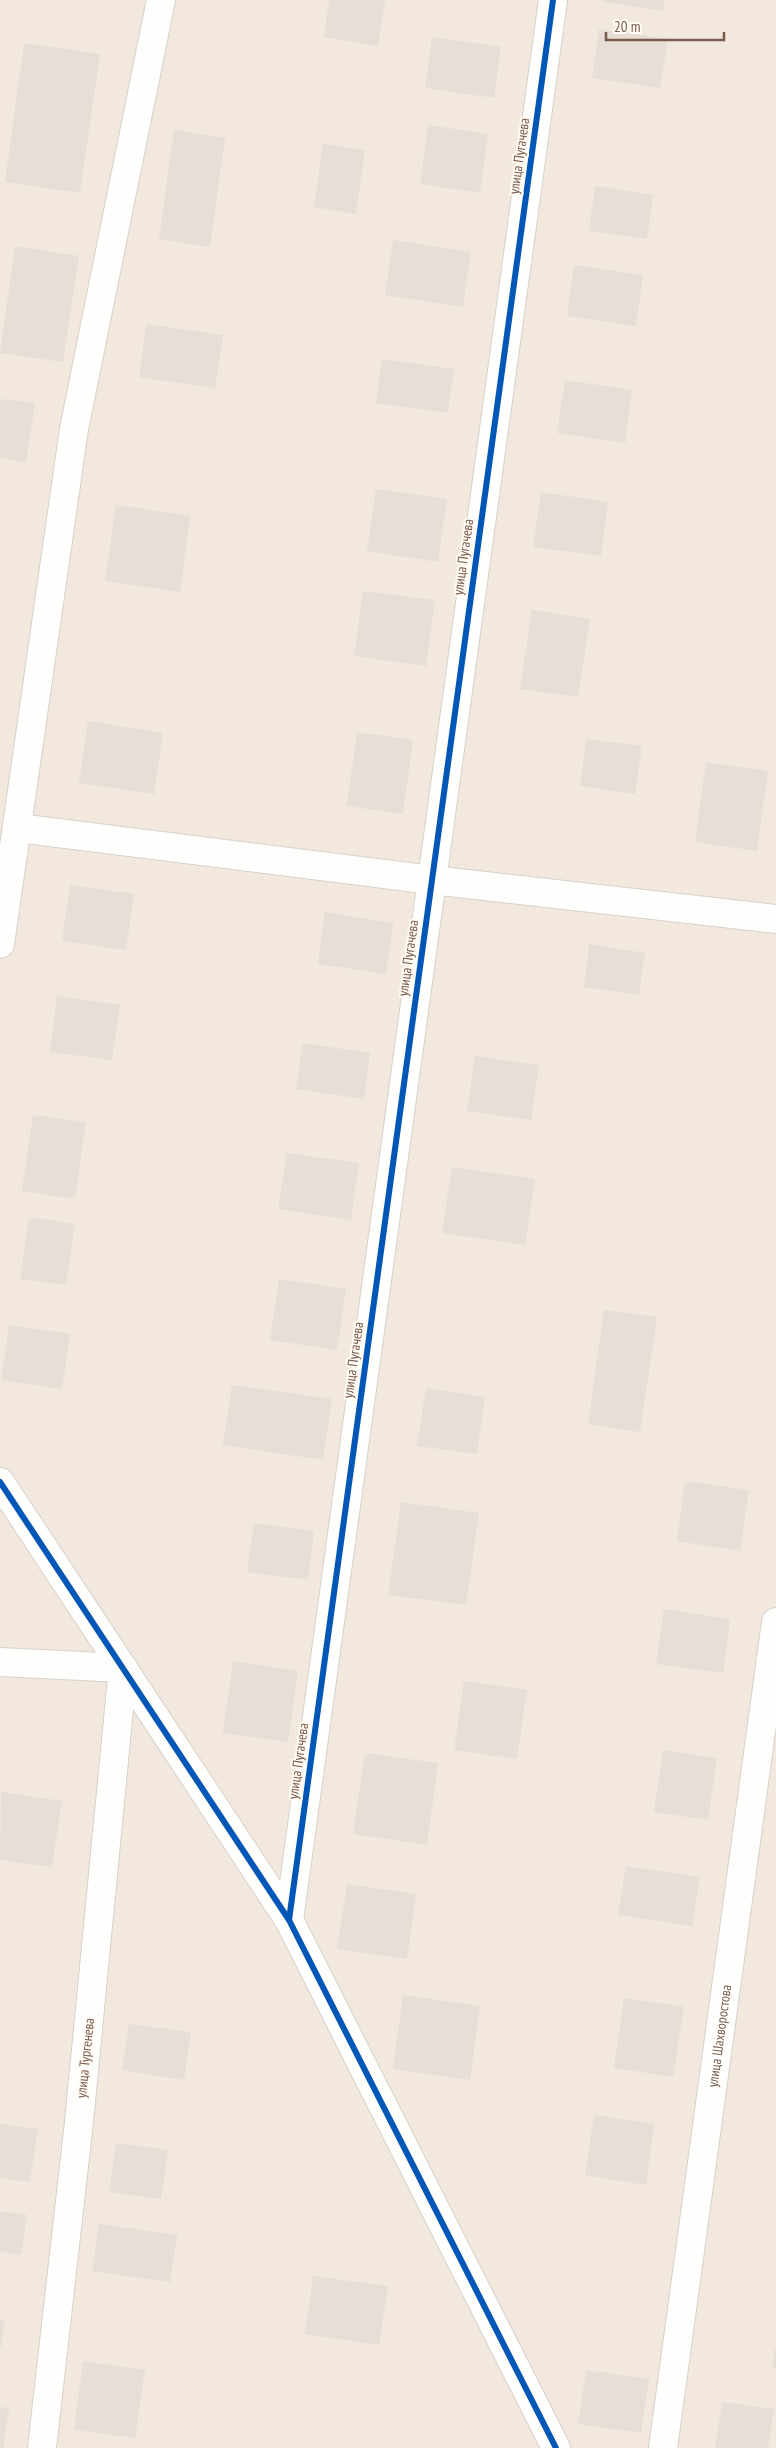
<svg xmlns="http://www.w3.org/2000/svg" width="776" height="2448" font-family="'PT Sans Narrow',sans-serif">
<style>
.residential{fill:#f2e8de}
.building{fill:#e6ded7}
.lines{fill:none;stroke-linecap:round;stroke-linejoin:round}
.minor-casing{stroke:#d7d1cb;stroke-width:30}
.minor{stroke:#fefefd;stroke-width:28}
.cycleway-casing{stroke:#fffaf3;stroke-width:9}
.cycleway{stroke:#0057b8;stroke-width:6}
.labels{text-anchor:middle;stroke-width:4;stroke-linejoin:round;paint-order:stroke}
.street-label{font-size:14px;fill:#7a5c4d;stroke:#fffaf3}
</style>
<rect width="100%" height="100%" fill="#f9f5f0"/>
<path class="residential" d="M0,0h776v2448h-776z"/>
<path class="building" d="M329,0h56l-7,46 -54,-9z
M603,0h62l-2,11 -60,-9z
M599,29l69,10 -8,49 -68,-10z
M432,37l69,10 -7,51 -69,-10z
M24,43l76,11 -20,139 -75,-11z
M428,125l60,9 -8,59 -60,-9z
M174,130l51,8 -15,109 -51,-8z
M323,144l42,6 -9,64 -42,-7z
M595,186l58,9 -6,44 -58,-8z
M393,240l78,12 -8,55 -78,-12z
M15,246l64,10 -16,106 -63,-9z
M574,265l69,10 -7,51 -69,-10z
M146,324l77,11 -8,53 -76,-11z
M382,359l72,10 -6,44 -72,-10z
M565,380l67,10 -7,53 -68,-10z
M0,399l35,4 -9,59 -26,-4z
M376,489l71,10 -9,63 -71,-11z
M541,492l67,10 -7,54 -68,-9z
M116,505l74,11 -10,76 -75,-11z
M363,591l72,9 -9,66 -72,-10z
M532,610l58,9 -12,78 -58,-8z
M88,721l75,12 -9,61 -75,-11z
M357,732l56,8 -10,74 -56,-8z
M586,739l56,7 -7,48 -55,-8z
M706,762l62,9 -11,80 -62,-9z
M70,885l64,9 -8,56 -64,-9z
M325,912l68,11 -7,51 -68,-10z
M589,944l56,9 -6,42 -55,-8z
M57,996l63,9 -8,55 -62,-8z
M303,1043l67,10 -6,46 -68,-10z
M475,1056l64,9 -8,55 -64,-9z
M33,1115l53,7 -11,77 -53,-8z
M287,1153l72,10 -8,57 -73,-11z
M452,1167l83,12 -10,66 -83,-12z
M29,1217l46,7 -9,61 -46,-6z
M279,1279l67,10 -9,61 -67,-10z
M604,1310l53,7 -17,115 -52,-8z
M9,1325l61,9 -8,55 -61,-9z
M232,1385l100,14 -9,61 -100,-15z
M426,1388l59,9 -8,57 -60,-8z
M685,1481l64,9 -9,61 -63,-10z
M401,1502l78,11 -13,92 -78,-10z
M254,1523l60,8 -6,49 -61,-8z
M664,1609l66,10 -7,54 -67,-9z
M233,1661l65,10 -10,71 -65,-9z
M464,1681l63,9 -10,69 -63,-9z
M663,1750l54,8 -9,62 -54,-8z
M365,1753l73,10 -11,82 -74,-11z
M1,1792l61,9 -10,66 -52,-7z
M626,1866l74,11 -8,49 -74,-11z
M347,1884l69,10 -9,65 -70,-10z
M403,1995l77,11 -10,74 -77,-11z
M624,1998l60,9 -11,70 -59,-9z
M129,2024l62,8 -7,48 -62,-10z
M594,2115l60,9 -8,61 -61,-10z
M0,2124l38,5 -8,53 -30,-4z
M116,2143l52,7 -7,49 -52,-7z
M0,2211l27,4 -6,40 -21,-3z
M99,2224l78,11 -7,47 -78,-11z
M313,2276l75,10 -9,59 -74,-11z
M0,2320l5,1 -4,26h-1z
M775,2349h1v20l-4,-1z
M83,2361l62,9 -10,68 -61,-8z
M586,2370l63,9 -8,54 -63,-9z
M722,2402l52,7 -6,39h-53z
M0,2407l9,1 -6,40h-3z"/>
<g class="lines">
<g class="minor-casing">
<g id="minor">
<path d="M18,828l414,52 344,39"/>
<path d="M0,944l74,-515 87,-429"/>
<path d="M0,1482l289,438 267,528"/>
<path d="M0,1662l123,6 -44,454 -37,326"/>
<path d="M289,1920l264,-1920"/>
<path id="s1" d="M663,2448l113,-826"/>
</g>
</g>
<use href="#minor" class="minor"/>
<g class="cycleway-casing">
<path id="cycleway" d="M0,1482l289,438 267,528
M289,1920l264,-1920"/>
</g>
<use href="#cycleway" class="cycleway"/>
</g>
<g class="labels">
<g class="street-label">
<text transform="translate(519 156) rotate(-82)" y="5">улица Пугачева</text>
<text transform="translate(463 557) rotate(-82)" y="5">улица Пугачева</text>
<text transform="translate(408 958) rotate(-82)" y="5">улица Пугачева</text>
<text transform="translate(353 1360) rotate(-82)" y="5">улица Пугачева</text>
<text transform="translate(298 1761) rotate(-82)" y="5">улица Пугачева</text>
<text dy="5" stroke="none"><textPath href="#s1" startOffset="416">улица Шахворостова</textPath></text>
<text transform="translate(85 2058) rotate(-84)" y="5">улица Тургенева</text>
</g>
</g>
<path d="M606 32v8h118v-8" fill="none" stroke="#7a5c4d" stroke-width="2.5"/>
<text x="614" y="32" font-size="15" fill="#7a5c4d" stroke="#fffaf3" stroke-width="4" paint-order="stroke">20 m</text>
</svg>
